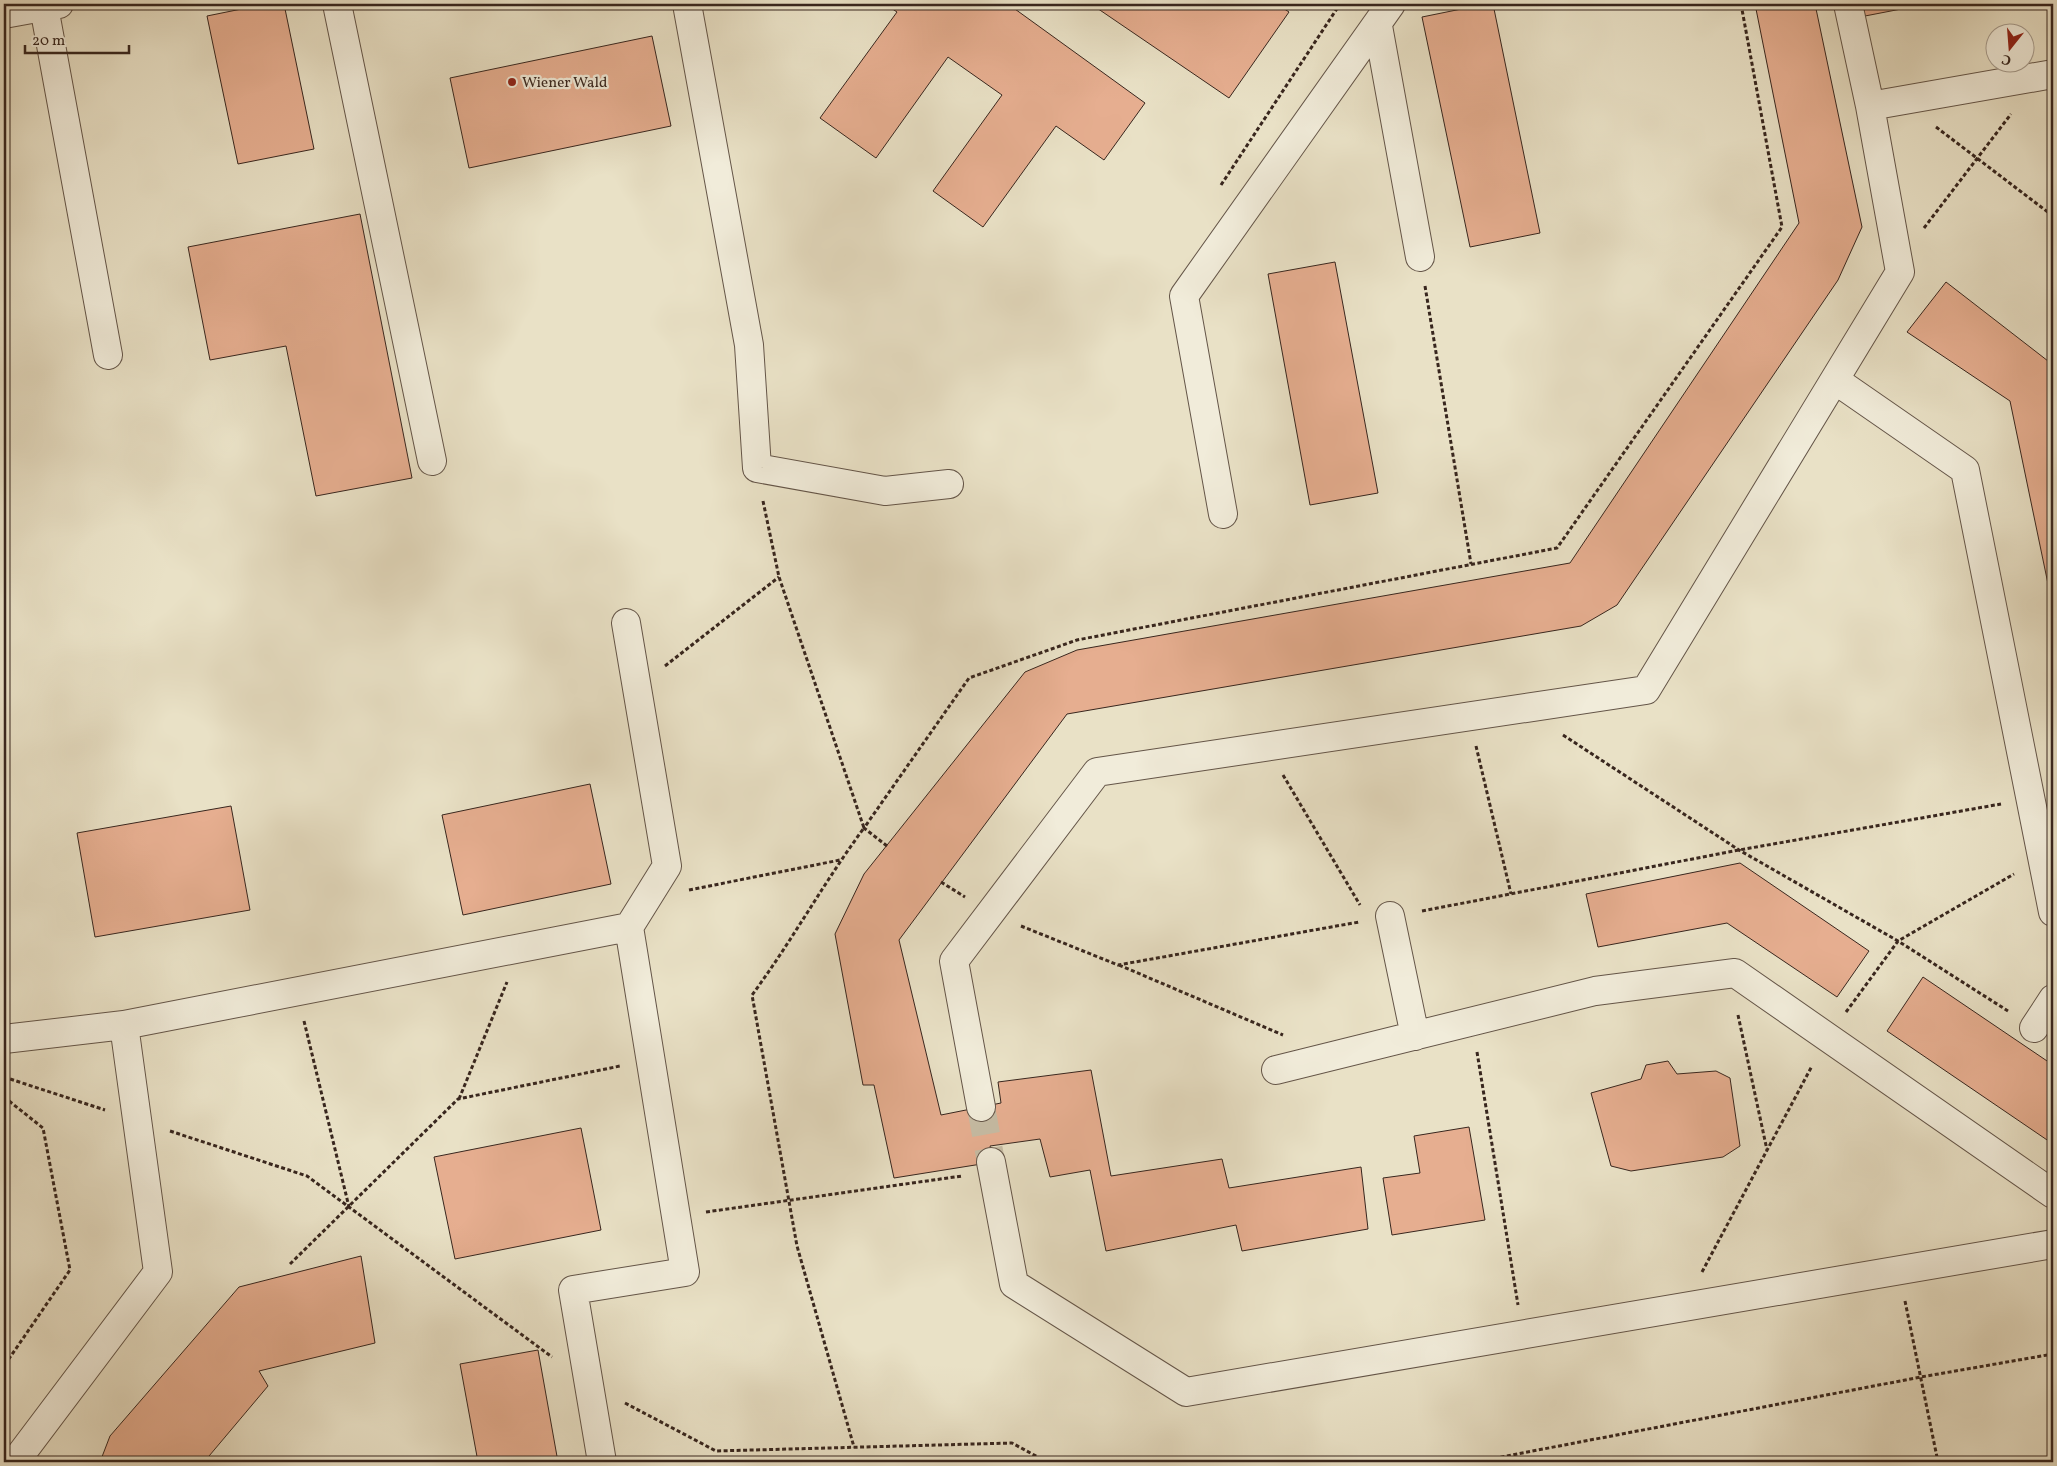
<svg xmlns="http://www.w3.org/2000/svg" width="2057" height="1466" font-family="Vollkorn,serif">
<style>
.building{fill:#e6ae90;stroke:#38261e}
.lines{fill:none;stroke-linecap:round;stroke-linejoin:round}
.minor-tunnel{stroke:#c6bca4;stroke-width:28;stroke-dasharray:28 14;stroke-linecap:butt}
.minor-casing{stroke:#645548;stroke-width:30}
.path{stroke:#38261e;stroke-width:3;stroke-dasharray:4 2.5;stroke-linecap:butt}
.minor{stroke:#f1ecda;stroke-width:28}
.poi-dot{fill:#8f2418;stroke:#f1ecda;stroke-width:2}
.labels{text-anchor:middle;stroke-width:4.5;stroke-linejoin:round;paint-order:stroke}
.poi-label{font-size:15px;fill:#38261e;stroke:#f1ecda;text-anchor:start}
</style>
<rect width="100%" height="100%" fill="#e9e1c6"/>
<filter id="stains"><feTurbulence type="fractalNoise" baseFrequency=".004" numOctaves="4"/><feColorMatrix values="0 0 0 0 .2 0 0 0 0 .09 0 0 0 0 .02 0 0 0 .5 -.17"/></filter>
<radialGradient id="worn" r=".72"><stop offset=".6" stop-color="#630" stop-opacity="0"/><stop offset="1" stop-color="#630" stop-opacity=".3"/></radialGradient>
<path class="building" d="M266,4h18l30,145 -76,15 -31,-148z
M885,4h123l137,99 -41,57 -48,-34 -73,101 -50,-36 69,-96 -54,-38 -72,101 -56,-40 77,-106z
M1091,4h186l12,8 -60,86z
M1486,4h7l47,229 -70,14 -48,-230z
M1755,4h60l47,223 -24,53 -221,325 -36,21 -514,88 -168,226 42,175 60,-12 -3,-21 93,-12 20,106 111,-17 7,29 132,-21 7,62 -126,22 -6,-26 -130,26 -16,-81 -40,7 -10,-38 -50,7 4,16 -100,16 -20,-93h-11l-28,-151 29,-60 161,-202 52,-22 493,-87 229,-340z
M1863,4h64l-62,12z
M652,36l19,90 -202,42 -19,-90z
M360,214l52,264 -96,18 -30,-150 -76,14 -22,-113z
M1335,262l43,231 -68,12 -42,-231z
M1946,282l102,79 5,8v239l-43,-207 -103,-69z
M590,784l21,100 -148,31 -21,-100z
M231,806l19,104 -155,27 -18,-104z
M1740,863l129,88 -32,46 -110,-74 -129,24 -12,-53z
M1923,977l130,88v79l-166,-113z
M1668,1061l9,13 39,-3 14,7 10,68 -17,11 -92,14 -20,-5 -20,-73 50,-14 5,-14z
M1469,1127l16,93 -93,15 -9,-57 37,-5 -6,-37z
M581,1128l20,102 -146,29 -21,-102z
M361,1256l14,87 -116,28 9,15 -64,76h-104l10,-26 129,-149z
M538,1350l20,112h-80l-18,-98z"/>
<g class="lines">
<path class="minor-tunnel" d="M981,1107l10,55"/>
<g class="minor-casing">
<path id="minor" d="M337,4l95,457
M687,4l62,341 8,123 128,23 64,-7
M1848,4l22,102
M44,7l64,348
M4,14l55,-10
M1378,26l42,231
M1835,380l130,90 88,442
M1223,514l-39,-218 207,-292
M1390,916l25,120
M2034,1028l19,-29
M4,1039l120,-14
M1276,1070l319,-79 140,-18 318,221
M981,1107l-27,-146 143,-189 549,-82 254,-418 -30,-166 183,-32
M991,1162l23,122 172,108 867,-148
M15,1462l143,-190 -34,-247 505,-98
M602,1462l-29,-172 112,-18 -56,-345 38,-61 -41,-243"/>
</g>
<path class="path" d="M1936,127l117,89
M1221,185l119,-181
M1924,228l87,-114
M1425,286l46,278
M763,501l16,76 85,251c-40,54 -72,113 -112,167l45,251 57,201
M665,666l114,-89
M1563,735l176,115 159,91 110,70
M1476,746l35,148
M1283,775l77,130
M887,846l-23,-18 105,-150 108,-38 480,-92 225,-321 -41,-223
M941,882l24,15
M689,890l151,-30
M1422,911l317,-61 262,-46
M1021,926l97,39 241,-43
M1119,965l164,70
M1846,1012l52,-71 116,-67
M1738,1015l29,135
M304,1021l45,186
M1477,1052l41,253
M4,1077l101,33
M4,1097l39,31 27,142 -66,96
M459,1099l48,-117
M170,1131l137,45 245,181
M706,1212l256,-36
M290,1264l168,-165 162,-33
M1702,1272l110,-206
M1905,1301l33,161
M625,1403l91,48 296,-8 35,19
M1475,1462l446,-85 132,-23"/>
<use href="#minor" class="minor"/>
</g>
<circle class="poi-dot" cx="512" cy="82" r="5"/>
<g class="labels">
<g class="poi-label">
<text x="522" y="87">Wiener Wald</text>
</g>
</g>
<rect width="2057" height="1466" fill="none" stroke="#e9e1c6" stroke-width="20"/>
<rect x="5" y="5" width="2047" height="1456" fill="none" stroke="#38261e" stroke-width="2.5"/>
<rect x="10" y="10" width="2037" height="1446" fill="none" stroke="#38261e"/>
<g transform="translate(2010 48) rotate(197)"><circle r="24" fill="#f1ecda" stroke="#a79d8f"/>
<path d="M0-4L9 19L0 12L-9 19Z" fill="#8f2418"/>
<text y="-8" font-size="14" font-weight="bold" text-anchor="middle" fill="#38261e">С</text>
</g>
<path d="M25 45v8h104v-8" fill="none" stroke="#38261e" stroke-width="2.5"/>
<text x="32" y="45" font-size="15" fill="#38261e" stroke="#f1ecda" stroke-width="4" paint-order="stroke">20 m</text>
<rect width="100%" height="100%" filter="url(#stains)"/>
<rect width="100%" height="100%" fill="url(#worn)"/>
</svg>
